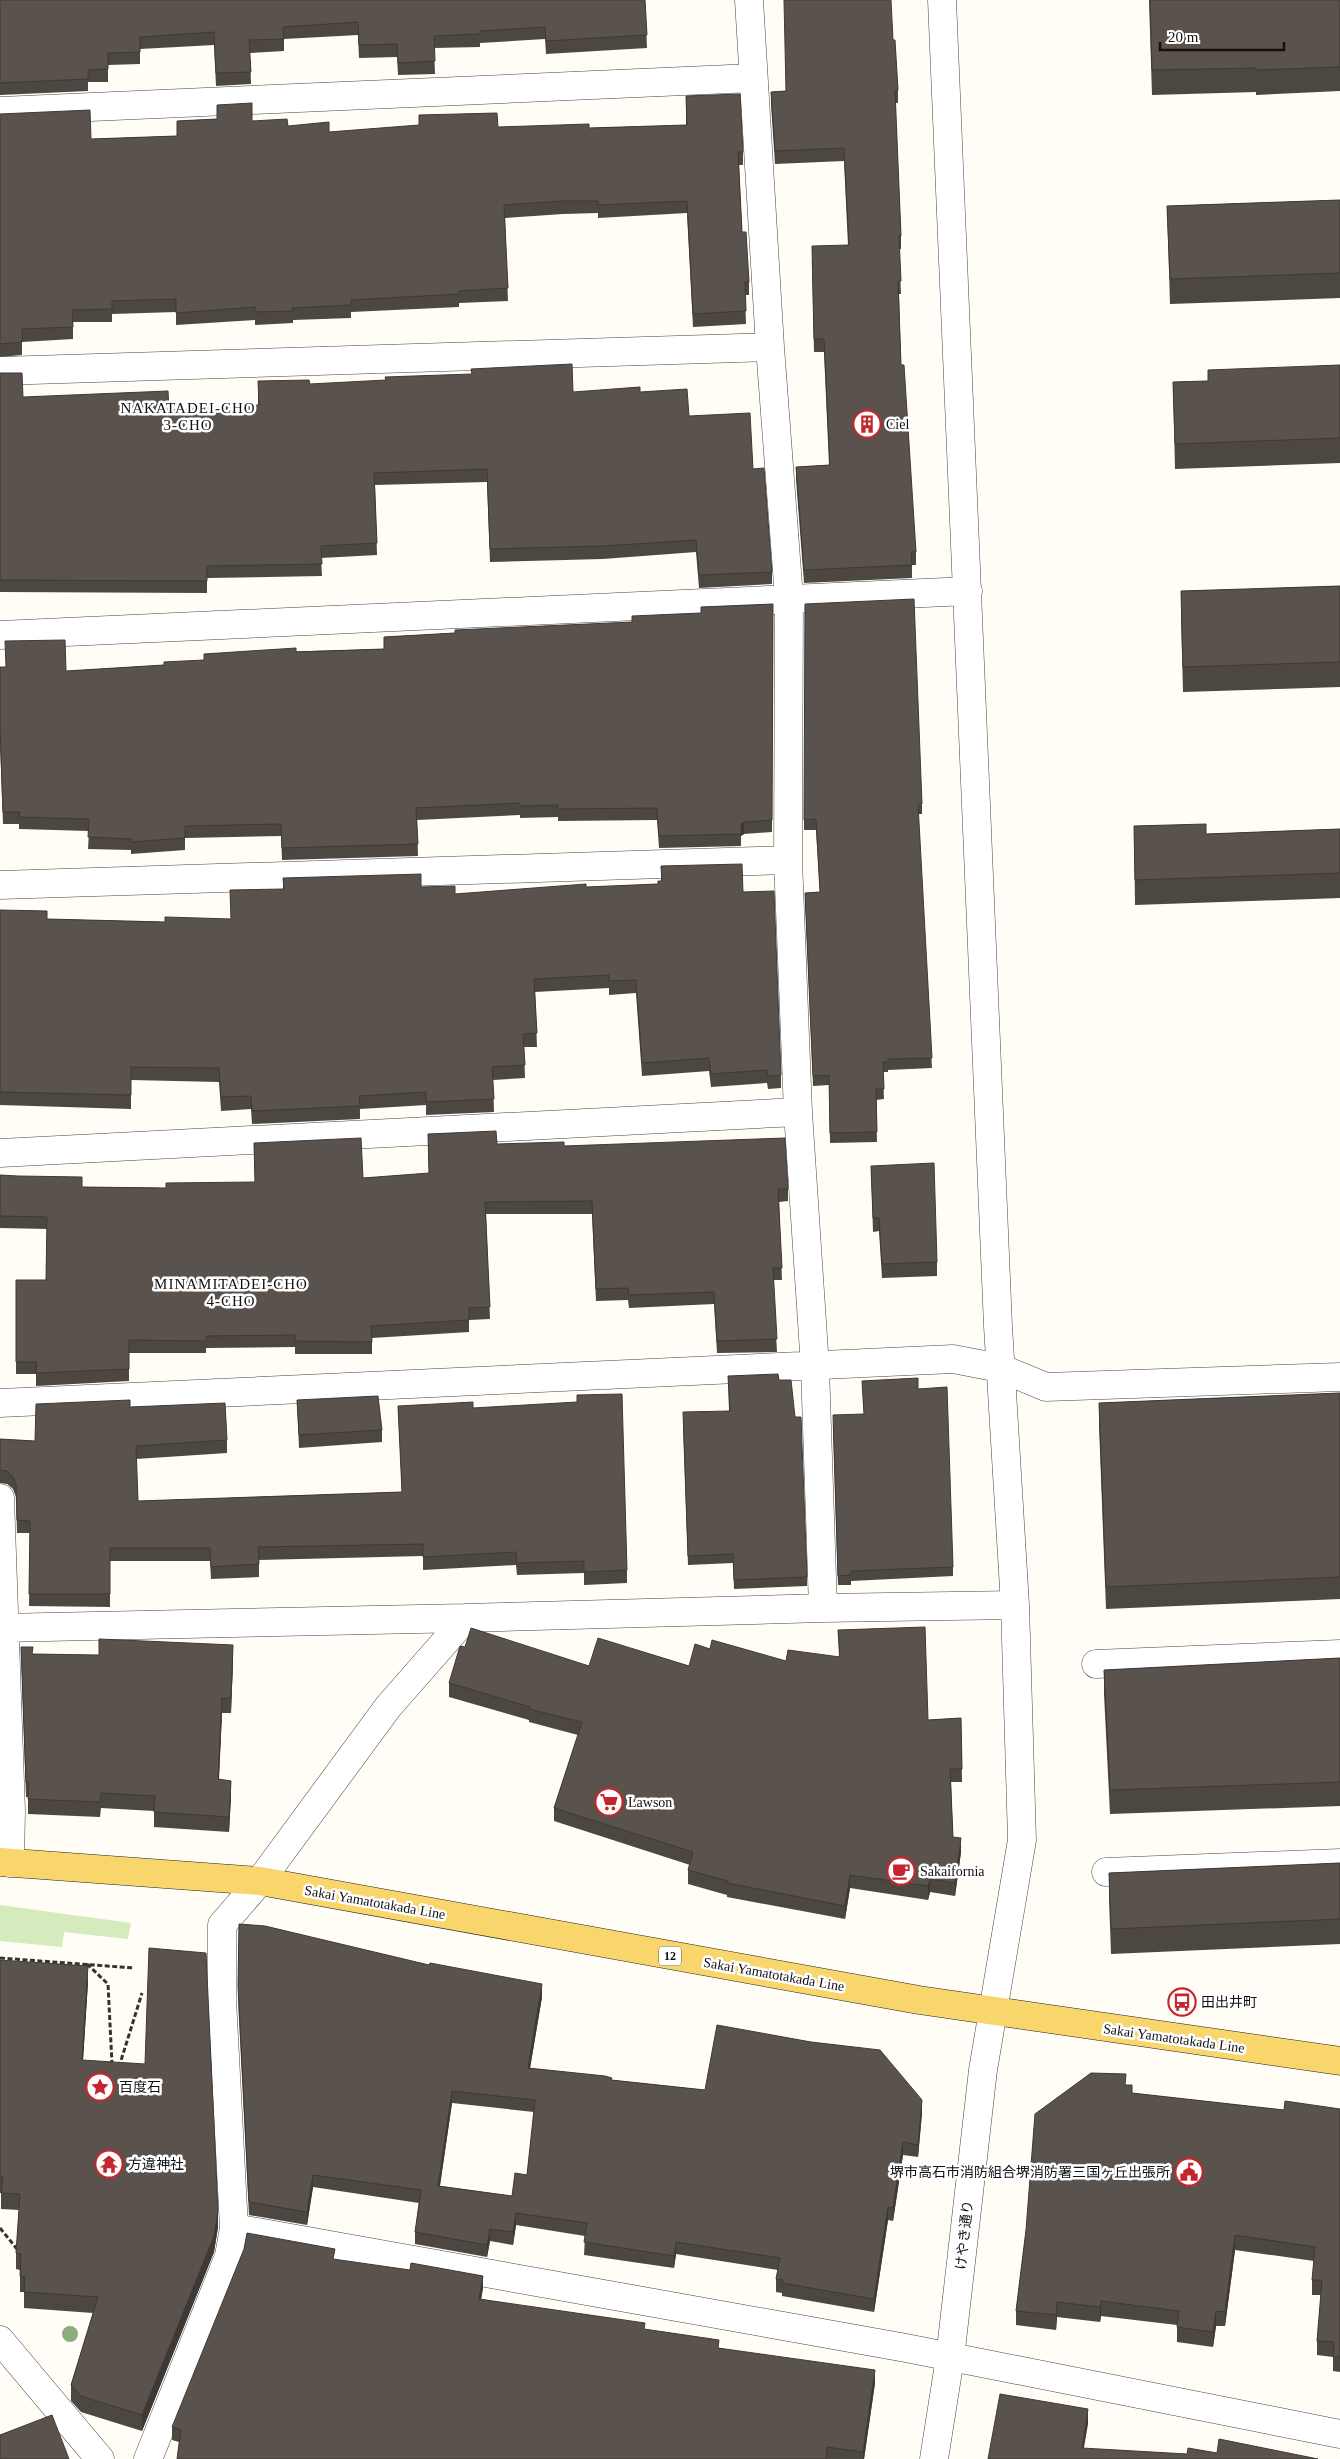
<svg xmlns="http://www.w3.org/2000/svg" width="1340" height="2459" font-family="'Times New Roman','Noto Sans JP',serif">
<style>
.green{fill:#d5ebbd}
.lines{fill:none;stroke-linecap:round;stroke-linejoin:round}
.minor-casing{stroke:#444;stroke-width:29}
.major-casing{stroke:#222;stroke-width:29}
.path{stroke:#333;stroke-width:3;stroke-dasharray:5 2.5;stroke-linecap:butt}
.minor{stroke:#fff;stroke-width:28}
.major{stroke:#f9d66b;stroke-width:28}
.tree{fill:#8dad7f}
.wall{fill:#4d4742;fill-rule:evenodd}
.shaded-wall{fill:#3f3936}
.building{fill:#5a524d;stroke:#3f3936;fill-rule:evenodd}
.labels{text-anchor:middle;stroke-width:5;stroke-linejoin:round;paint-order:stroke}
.shield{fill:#fff;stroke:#585858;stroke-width:1}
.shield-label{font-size:12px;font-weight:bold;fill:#111}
.poi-label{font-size:14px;fill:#111;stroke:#fff;text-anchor:start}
.street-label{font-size:14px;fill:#111;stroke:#fff}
.neighbourhood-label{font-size:15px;letter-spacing:1px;fill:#111;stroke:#fff}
</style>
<rect width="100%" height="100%" fill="#fffdf5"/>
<path class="green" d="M0,1905l131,18 -3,16 -64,-7 -2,15 -62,-6z"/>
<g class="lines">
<g class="minor-casing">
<path id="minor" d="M0,111l753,-33
M0,371l770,-24
M0,635l968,-44
M0,885l788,-25
M0,1153l798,-41
M0,1403l953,-44 47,9 46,19 294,-10
M0,1498l11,313 -1,52
M823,1608l192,-3
M0,1628l466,-10
M1096,1664l244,-10
M1106,1872l234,-9
M234,2228l672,120 434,86
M0,2340l100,119
M148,2459l81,-203 5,-28 -12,-229v-74l38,-44 128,-174 78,-89 357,-10 -8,-241 -17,-255 -10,-252 1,-262 -19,-251 -21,-347
M934,2459l16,-101 33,-288 39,-230 -7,-235 -17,-279 -56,-1326"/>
</g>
<g class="major-casing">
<path id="major" d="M0,1862l260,19 659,119 421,61"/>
</g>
<path class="path" d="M0,1958l134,10
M87,1964l21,20 4,80
M119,2067l23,-74
M0,2228l17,21"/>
<use href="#minor" class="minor"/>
<use href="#major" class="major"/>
</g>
<circle class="tree" cx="70" cy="2334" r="8"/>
<path class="wall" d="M0,0h645l2,48 -101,6 -1,-15 -65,4v4l-46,1 1,26 -37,1 -1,-18 -38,1 -1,-23 -74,4v12l-34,2 1,31 -35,2 -2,-41 -74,4v15l-32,1v17h-20v9l-88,4z
M1149,0h191v91l-84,4v-3l-104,3z
M893,40l5,50v13h-3l6,133v13h-2l2,45h-2l2,71 15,187v13h-4v13l-108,5 -8,-104v-12l33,-2 -5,-113h-10l-2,-93 36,-14 -4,-84 -69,3 -4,-60v-12l15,-1z
M686,96l57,56v13h-4l3,67 7,50v13h-4l1,29 -53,3 -6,-114 -89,5v-5l-35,1 -58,4 3,83 -49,2v4l-108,5v6l-58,2v3l-38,2v-5l-79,5v-13l-64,2v8h-39v17l-51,3v13l-22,2v-243l91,25 86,-3v-15l40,-2v-14l35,16 77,11 169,-5 91,1 97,-3z
M1340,200v98l-170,6 -3,-98z
M1340,365v98l-165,6 -2,-87 35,-1z
M0,373l23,24 146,13 89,-5v-24l52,3 263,8h67l49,24 64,53 19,103v12l-73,4 -3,-36 -93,7 -113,3 -3,-80 -112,3 2,70 -56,3 1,18 -115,2v15l-207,-1z
M1340,586v101l-157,5 -2,-75v-26z
M773,604l-1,228 -28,2 -3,2v10l-82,2 -2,-28 -99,1v-4l-38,1v-3l-103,5 1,36 -136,4 -1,-24 -96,2v12l-54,4v-4l-43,-1 1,-18 -70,-2v-5h-16l-3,-83v-74l66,4 98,-6 40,-5v-6l180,-5v-12l71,-4 177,-11 69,-9v-6z
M922,804v10h-4l14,254 -44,2v2h-5l1,27 -8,1 1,42 -47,1 -1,-58 -16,1 -8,-193 15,-1 -4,-62h-12v-10z
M1134,826l72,8 134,-5v69l-205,7z
M661,866l82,26 38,183v13l-13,1 -1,-6 -56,4 -2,-16 -67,5 -6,-83 -27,2v-7l-74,4 2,55h-13l1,31 -32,2 1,32 -68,3v-10l-66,4v10l-108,5 -1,-15 -30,2 -2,-29 -88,-2v29l-131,-4v-195l47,9 118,3 66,-3 52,-30v-11l138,9 34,7 203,-10 3,-3z
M428,1134l69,10 67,2 224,43v12l-9,1 3,78h-9l4,72 -60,1 -3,-49 -85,4 -1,-8 -32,1 -4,-87h-106l4,105 -21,1v12l-97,6v16h-77v-7l-89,1v5h-77v28l-93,5v-12h-20v-94h30l1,-51 -47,-1v-53l82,12 84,1 89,-6 -1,-39 109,35 66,-4z
M871,1166l66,96v14l-55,2 -3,-47 -6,1z
M728,1376l51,4 28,197v9l-73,3 -1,-26 -45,2 -5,-144 46,-10z
M862,1381l56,8 35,178v9l-102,5v4h-13l-5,-161 31,-10z
M1340,1393v206l-234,10 -7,-184v-22z
M297,1400l85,30v12l-83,6z
M398,1406l75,2 154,162v13l-43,2v-12l-67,2 -1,-10 -93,5v-14l-164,4v17l-48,2 -1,-18h-100v46l-81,-1 1,-73h-13l-1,-36 -3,-8 -6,-5 -7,-1v-44l35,2 95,-34 97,33v13l-91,6 2,42 264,-9z
M838,1630l90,90 33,-2 1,64h-11l2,55 8,15 -6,44 -25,-4 -2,8 -78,-12 -5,31 -118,-22v-2l-39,-11v-14l2,-5 -136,-44v-13l24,-73 -49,-13v-2l-80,-23v-14l16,-36 124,19h100l21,-17 76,12 53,-4z
M21,1647l12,7 200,6 -2,53h-9l-3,67 12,16 -2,36 -75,-5v-16l-53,-3 -1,9 -72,-3v-17h-2z
M1340,1658v148l-230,8 -6,-120v-24z
M1340,1863v81l-229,10 -2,-56v-25z
M239,1924l303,73 -12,71 82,12 310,33 -4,44 -15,-2 -10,66 -5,-1 -14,92 -92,-16v-3l-6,-1v-13l2,-9 -102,-16 -2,14 -90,-13 1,-19 -69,-11 -3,20 -23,-4 -3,16 -72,-13v-12l4,-29 -106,-16 -6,38 -58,-10 -11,-216zM452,2103l82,9 -7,63 -15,21 -72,-10z
M0,1960l88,22 -5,78 135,167 -4,25 -72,179 -61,-19 -10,-11v-16l22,-72 -69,-5v-16h-4v-22l-4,-1v-16l3,-43 -18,-1v-16h-1z
M1126,2085l6,8 152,17 56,-1v263l-7,-1v-14l-16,-2v-14l4,-46h-9v-15l2,-19 -79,-11 -10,76h-9l-3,21 -36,-5v-17l-76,-9 -1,6 -43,-5 -1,13 -40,-5v-14l10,-81z
M335,2259l148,29 -2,11 164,31 74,18 156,35 -11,76h-687l2,-17 -7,-2v-13z"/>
<path class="shaded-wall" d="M744,822v12l-3,2v-12z
M233,1645v15l-2,53v-15z
M222,1698v15l-4,82v-16z
M231,1781v15l-2,36v-15z
M961,1838v14l-6,44v-13z
M850,1875v13l-5,31v-13z
M930,1879v13l-2,8v-14z
M88,1966v16l-6,94v-16z
M542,1984v13l-14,83v-12z
M452,2091v12l-14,95v-12z
M922,2100v13l-4,44v-12z
M903,2142v13l-10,66v-13z
M313,2175v12l-6,38v-13z
M888,2207v13l-14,92v-13z
M218,2211v16l-4,25 -72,179v-16z
M516,2213v12l-3,20v-13z
M490,2229v12l-3,16v-12z
M1235,2235v15l-10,76v-14z
M676,2242v12l-2,14v-12z
M483,2276v12l-4,24v-13z
M1101,2301v15l-1,6v-15z
M1057,2302v15l-1,13v-15z
M1216,2311v15l-3,21v-15z
M875,2370v13l-11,76h-1v-7z
M1088,2409v15l-6,35v-11z"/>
<path class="building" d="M0,0h645l2,35 -101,6 -1,-14 -65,4v3l-46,2 1,25 -37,2 -1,-19 -38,1 -1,-23 -75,5 1,12 -35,1 2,32 -35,1 -2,-41 -74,5v15l-32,1v16l-20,1v9l-88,4z
M784,0h107l2,40h2l3,50h-3l6,146h-2l2,45h-3l3,84h3l12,187h-5l1,13 -108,5 -8,-103 34,-2 -6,-126h-10l-2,-93 37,-1 -5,-97 -69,3 -4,-59 15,-1z
M1150,0h190v67l-84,3v-2l-104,2z
M740,94l3,58h-5l4,80h4l3,50h-4l1,29 -53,3 -6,-113 -89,4v-4h-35l-59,4 4,83 -49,3v3l-108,6v5l-59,3 1,3 -38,1v-5l-79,6v-14l-64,2v8l-40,1 1,17 -51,2v13l-22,2v-230l90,-4 1,29 86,-3v-15l40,-2v-14l35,-2v18l35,-2 1,7 41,-4v10l90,-7v-10l78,-2 1,14 91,-3v4l98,-3 -1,-29z
M1340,200v73l-170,6 -3,-73z
M572,364l1,28 67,-5v5l47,-3 2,27 61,-3 3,56 11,-1 8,104 -73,3 -3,-35 -93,6 -113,3 -3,-80 -113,4 3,70 -56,3 1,18 -115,2v15l-207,-1v-207h22l1,24 145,-6 1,19 90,-5 -1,-24 51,-1 1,4 76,-4 -1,-3 87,-3 -1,-5z
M1340,365v73l-165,6 -2,-62 35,-1v-11z
M1340,586v76l-157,5 -2,-76z
M914,599l8,205h-4l14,254 -44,1v3h-5l1,27h-8l1,43 -47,1 -1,-58 -16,1 -8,-183 15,-1 -4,-73 -12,1 1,-216z
M773,604l-1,216 -28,2 -3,2v10l-82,2 -2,-28 -99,1v-4l-38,1v-3l-104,5 2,36 -136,4 -1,-24 -96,2v12l-54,4v-3l-43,-2 1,-18 -70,-2 1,-5h-17l-3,-83v-62h6l-1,-26 60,-1 1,31 98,-6v-3l40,-2v-6l92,-6v4l88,-3v-12l71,-4v-3l177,-8v-6l69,-3v-6z
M1206,824v10l134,-5v44l-205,7 -1,-54z
M742,864l1,28 31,-1 7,184 -13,1 -1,-6 -56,4 -2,-16 -67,5 -6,-83 -27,1v-6l-75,4 3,54 -14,1 2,31 -33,2 2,32 -68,3v-10l-67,4 1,10 -108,5 -1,-15 -30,1 -2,-29 -88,-1v28l-131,-3v-182l47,1v8l118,3v-5l66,2 -1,-29 54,-1 -1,-11 138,-4v13l34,-1v8l131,-10v3l72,-3v-3h4l-1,-15z
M496,1131l1,13 67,-2v4l221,-8 3,51h-10l4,79h-9l4,71 -60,2 -3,-49 -85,3 -1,-7 -32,1 -4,-88 -107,1 5,105 -21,1v12l-98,6 1,16 -77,-1v-6l-89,1v5l-77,-1v29l-93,4 1,-11h-21v-82h30l1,-63 -47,-1v-41l18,1 64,1v10l84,1v-5l89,-1 -1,-39 107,-5 2,40 66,-5 -1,-39z
M934,1163l3,99 -55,2 -3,-46h-6l-2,-52z
M778,1374l1,6h12l4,37h6l6,160 -73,3 -1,-26 -45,2 -5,-144 47,-1 -2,-35z
M918,1378v11l29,-2 6,180 -102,4v4l-13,1 -5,-161 31,-1 -2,-33z
M1340,1393v184l-234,10 -7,-184z
M622,1394l5,176 -43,2v-11l-67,2 -1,-11 -93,5v-13l-165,3 1,17 -48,3 -1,-19h-100v46h-81l1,-73 -13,-1 -1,-36 -3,-7 -6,-6 -7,-1v-31l35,2 1,-37 94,-4v7l95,-4 2,37 -91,6 2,55 264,-9 -4,-86 75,-4v6l104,-6v-7z
M378,1396l4,34 -83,5 -2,-35z
M925,1627l3,93 33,-2 1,51h-12l3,68 8,1 -6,45 -25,-4 -2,7 -78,-11 -5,31 -118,-23 1,-2 -40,-11 5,-18 -139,-44 28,-86 -53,-13 1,-2 -81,-24 11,-37 5,1 6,-19 118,38 9,-28 91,28 6,-22 15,5 2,-9 74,21 2,-11 52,7 -2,-27z
M99,1639l134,6 -2,53h-9l-4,81 13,2 -2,36 -75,-5 1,-16 -54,-3 -1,9 -72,-3 1,-17h-3l-5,-135h12l-1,7 67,1z
M1340,1658v124l-230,8 -6,-120z
M1340,1863v56l-229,10 -2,-56z
M239,1924l26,2 164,39 1,-2 112,21 -14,84 77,8 7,2 -1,2 94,10 12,-65 94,17 69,8 42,50 -4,45 -15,-3 -10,66 -5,-1 -14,92 -92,-16 1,-3 -7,-1 4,-21 -104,-16 -2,14 -90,-14 3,-19 -71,-10 -3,19 -23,-3 -3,16 -72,-13 6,-42 -108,-15 -6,37 -58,-10 -11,-216zM452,2091l83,9 -8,75 -12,-2 -3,23 -74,-10z
M149,1948l57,5 12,258 -4,25 -72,179 -61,-19 -10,-11 27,-88 -74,-5 1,-15 -5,-1 1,-22 -5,-1 4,-59 -19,-1 2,-16h-3v-217l88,6 -6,94 63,4z
M1091,2073l35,1 -1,11h7v8l152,17 1,-9 55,8v248h-7l1,-15 -17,-1 5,-61h-10l3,-33 -80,-12 -10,77 -9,-1 -3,21 -36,-5 2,-16 -78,-10 -1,6 -43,-5 -1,13 -40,-4 10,-81 9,-116z
M247,2233l88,16 -2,10 77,11 1,-7 72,13 -4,23 166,24 -1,6 75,11 -1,8 157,22 -12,82 -36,-5 -1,12h-649l4,-29 -9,-3 72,-178z
M1000,2394l88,15 -6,39 105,6 1,-6 29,5 2,-14 99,20h-330z
M52,2415l17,44h-69v-24z"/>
<defs>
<g id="building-ring" transform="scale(1.4375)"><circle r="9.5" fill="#fff" stroke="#c4262e" stroke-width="1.5"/><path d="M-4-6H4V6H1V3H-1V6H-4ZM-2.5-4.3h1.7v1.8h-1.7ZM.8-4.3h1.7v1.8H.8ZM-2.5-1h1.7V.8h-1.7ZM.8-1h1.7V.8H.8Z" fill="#c4262e"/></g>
<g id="supermarket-ring" transform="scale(1.4375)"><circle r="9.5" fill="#fff" stroke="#c4262e" stroke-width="1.5"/><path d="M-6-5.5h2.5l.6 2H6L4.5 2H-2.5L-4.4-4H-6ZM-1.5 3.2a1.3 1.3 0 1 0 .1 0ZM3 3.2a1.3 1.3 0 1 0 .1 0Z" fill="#c4262e"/></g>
<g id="cafe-ring" transform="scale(1.4375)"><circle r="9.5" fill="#fff" stroke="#c4262e" stroke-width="1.5"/><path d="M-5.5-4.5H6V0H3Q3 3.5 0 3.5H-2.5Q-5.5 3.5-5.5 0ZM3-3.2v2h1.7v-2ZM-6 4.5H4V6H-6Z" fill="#c4262e"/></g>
<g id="bus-ring" transform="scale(1.4375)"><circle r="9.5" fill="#fff" stroke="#c4262e" stroke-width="1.5"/><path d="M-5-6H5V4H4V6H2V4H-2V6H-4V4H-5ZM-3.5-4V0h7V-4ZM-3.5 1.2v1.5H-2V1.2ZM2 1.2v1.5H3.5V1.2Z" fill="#c4262e"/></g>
<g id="sight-ring" transform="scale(1.4375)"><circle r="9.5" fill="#fff" stroke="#c4262e" stroke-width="1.5"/><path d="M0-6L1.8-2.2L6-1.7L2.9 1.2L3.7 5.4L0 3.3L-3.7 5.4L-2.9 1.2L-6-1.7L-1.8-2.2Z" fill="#c4262e"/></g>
<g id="temple-ring" transform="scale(1.4375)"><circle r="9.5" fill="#fff" stroke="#c4262e" stroke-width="1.5"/><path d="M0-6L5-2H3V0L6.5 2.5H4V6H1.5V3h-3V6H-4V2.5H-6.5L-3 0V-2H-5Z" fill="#c4262e"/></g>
<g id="civic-ring" transform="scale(1.4375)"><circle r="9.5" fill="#fff" stroke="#c4262e" stroke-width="1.5"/><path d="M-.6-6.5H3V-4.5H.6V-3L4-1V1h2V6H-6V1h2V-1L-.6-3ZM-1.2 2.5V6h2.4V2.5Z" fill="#c4262e"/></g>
</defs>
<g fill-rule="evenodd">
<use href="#building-ring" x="867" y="424"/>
<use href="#supermarket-ring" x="609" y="1802"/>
<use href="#cafe-ring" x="901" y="1871"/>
<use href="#bus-ring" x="1182" y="2002"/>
<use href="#sight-ring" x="100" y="2087"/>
<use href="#temple-ring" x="109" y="2164"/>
<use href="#civic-ring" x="1189" y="2172"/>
</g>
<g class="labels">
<rect class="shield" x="659" y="1946.5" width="22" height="19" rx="4"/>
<g class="shield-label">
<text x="670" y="1960">12</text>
</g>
<g class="poi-label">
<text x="886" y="429">Ciel</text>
<text x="628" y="1807">Lawson</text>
<text x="920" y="1876">Sakaifornia</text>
<text x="1201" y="2007">田出井町</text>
<text x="119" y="2092">百度石</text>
<text x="128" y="2169">方違神社</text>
<text x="1170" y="2177" text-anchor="end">堺市高石市消防組合堺消防署三国ヶ丘出張所</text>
</g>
<g class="street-label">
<text transform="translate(375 1902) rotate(10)" y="5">Sakai Yamatotakada Line</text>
<text transform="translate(774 1974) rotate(10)" y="5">Sakai Yamatotakada Line</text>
<text transform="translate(1174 2038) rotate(8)" y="5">Sakai Yamatotakada Line</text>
<text transform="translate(964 2235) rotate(-84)" y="5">けやき通り</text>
</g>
<g class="neighbourhood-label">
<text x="188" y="413">NAKATADEI-CHO<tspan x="188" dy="17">3-CHO</tspan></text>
<text x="231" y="1289">MINAMITADEI-CHO<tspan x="231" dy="17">4-CHO</tspan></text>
</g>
</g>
<path d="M1160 42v8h124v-8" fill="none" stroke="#111111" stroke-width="2.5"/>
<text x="1168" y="42" font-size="15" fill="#111111" stroke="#ffffff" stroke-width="4" paint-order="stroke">20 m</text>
</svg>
